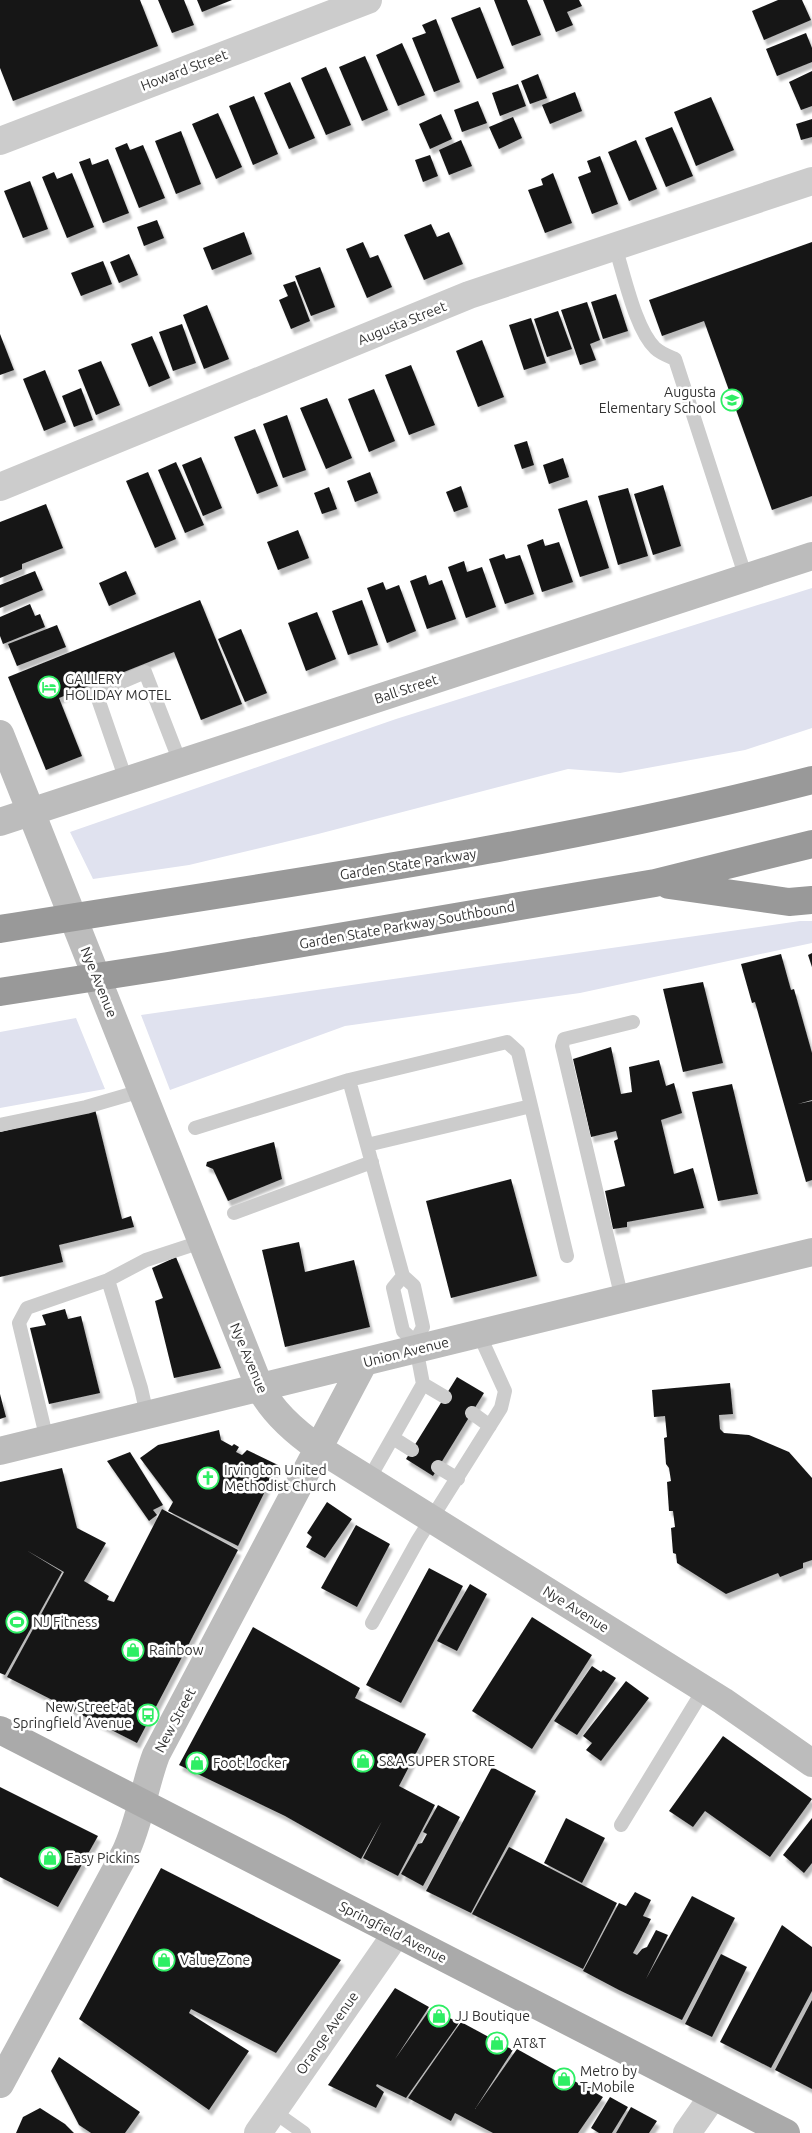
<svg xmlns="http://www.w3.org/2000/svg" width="812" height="2133" font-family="Ubuntu,sans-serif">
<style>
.green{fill:#e0e2ef}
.building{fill:#191919;filter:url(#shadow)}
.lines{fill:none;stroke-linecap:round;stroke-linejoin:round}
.lane{stroke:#ccc;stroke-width:14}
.street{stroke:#ccc;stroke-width:28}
.secondary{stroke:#bcbcbc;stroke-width:28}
.primary{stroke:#aaa;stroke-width:28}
.highway{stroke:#999;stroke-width:28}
.labels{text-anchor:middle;stroke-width:5;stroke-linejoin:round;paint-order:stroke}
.street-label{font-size:14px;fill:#323232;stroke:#fff}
.poi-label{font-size:14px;fill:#323232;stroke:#fff;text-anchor:start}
</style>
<defs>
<filter id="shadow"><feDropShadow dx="3" dy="5.5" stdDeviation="1" flood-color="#0004"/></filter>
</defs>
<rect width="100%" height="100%" fill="#fff"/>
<path class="green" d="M812,588v140l-67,22 -125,23 -52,-4 -250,65 -129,31 -96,14 -23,-47 326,-113z
M800,921h12v22l-232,50 -235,33 -175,64 -29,-75z
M76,1018l29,71 -105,19v-76z"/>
<path class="building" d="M0,0h140l18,46 -145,55 -13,-33z
M158,0h26l10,25 -22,8z
M197,0h35l-30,12z
M494,0h33l14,35 -29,11z
M543,0h36l3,6 -15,6 6,13 -17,7z
M778,0h24l9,20 -47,20 -12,-29z
M480,7l24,61 -27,11 -26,-61z
M436,19l24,63 -26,10 -22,-54 14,-5 -4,-8z
M806,33l6,15v14l-35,14 -11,-27z
M402,43l23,52 -27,11 -22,-51z
M365,56l23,54 -26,11 -23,-54z
M326,67l25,58 -25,10 -25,-57z
M812,71v35l-11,4 -12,-28z
M538,74l9,24 -17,6 -9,-23z
M290,82l25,56 -26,11 -25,-56z
M518,84l8,22 -26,10 -8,-23z
M575,92l7,19 -32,13 -8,-19z
M254,96l24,58 -25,11 -24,-59z
M711,97l23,53 -38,16 -22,-54z
M478,101l9,22 -25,9 -8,-22z
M218,113l24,54 -26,12 -24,-55z
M441,114l11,25 -22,10 -11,-25z
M513,117l9,21 -23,11 -10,-22z
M812,119v18l-11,3 -5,-16z
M672,127l21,49 -27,11 -21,-49z
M181,131l20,53 -25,10 -21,-53z
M461,140l11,26 -23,9 -10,-25z
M636,140l21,49 -28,12 -21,-49z
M127,143l3,7 13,-5 22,53 -26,10 -24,-60z
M430,155l8,21 -15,6 -8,-22z
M600,156l18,48 -26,10 -14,-37 13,-5 -4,-11z
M90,158l2,7 16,-6 21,54 -26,10 -24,-61z
M54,172l3,7 15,-6 22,54 -27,11 -25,-61z
M553,173l19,50 -27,10 -17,-43 15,-5 -2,-6z
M30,181l18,48 -25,9 -19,-47z
M157,220l7,18 -20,8 -7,-19z
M431,224l6,13 12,-5 14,32 -39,16 -20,-45z
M244,232l8,22 -40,16 -9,-22z
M363,242l7,16 8,-3 14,32 -25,11 -21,-49z
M812,242v254l-40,14 -68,-189 -42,15 -13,-36z
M129,254l9,21 -19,8 -9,-21z
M103,261l9,23 -31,12 -10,-23z
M320,267l15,40 -24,9 -16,-40z
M295,281l15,40 -19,8 -12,-29 9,-4 -5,-11z
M616,294l12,37 -25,8 -12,-37z
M587,302l13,38 -10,4 6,16 -16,5 -19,-55z
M207,305l22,54 -25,10 -21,-54z
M558,311l14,38 -25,8 -13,-38z
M531,318l15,45 -22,7 -15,-45z
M182,324l14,39 -23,8 -14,-39z
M0,334l14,36 -14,5z
M152,336l18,42 -21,9 -18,-43z
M482,340l22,57 -26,10 -22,-56z
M101,361l19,44 -24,10 -18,-45z
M411,365l24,60 -26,10 -24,-60z
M45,370l21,52 -22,9 -21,-52z
M81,388l12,32 -19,7 -12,-31z
M374,389l21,52 -26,11 -21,-53z
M327,398l25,60 -26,11 -26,-61z
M287,415l19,55 -23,8 -20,-54z
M255,429l23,57 -21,8 -23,-57z
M527,441l7,24 -12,4 -8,-24z
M201,457l21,51 -19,8 -21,-51z
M563,458l6,19 -20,7 -6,-19z
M176,462l28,63 -19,8 -27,-63z
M148,472l28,67 -21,9 -29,-67z
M370,472l8,21 -23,9 -8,-21z
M663,485l18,61 -28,9 -19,-61z
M461,486l7,21 -14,5 -8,-20z
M329,487l8,22 -15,5 -8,-21z
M628,488l20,68 -30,9 -20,-69z
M587,500l22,68 -29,9 -22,-68z
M46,504l17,44 -41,16v5l-22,9v-56z
M298,530l11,28 -31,12 -11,-28z
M543,539l2,7 14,-4 14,40 -31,10 -15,-47z
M504,554l2,5 14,-4 14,39 -29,10 -16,-45z
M464,561l3,11 15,-5 14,40 -30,11 -18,-51z
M35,571l8,19 -43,18v-23z
M126,571l10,23 -27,12 -10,-23z
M426,575l3,10 13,-5 14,39 -29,10 -17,-48z
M383,582l3,8 13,-5 17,46 -29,12 -20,-55z
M200,600l42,104 -41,16 -27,-68 -115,46 23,58 -36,14 -38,-93z
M362,600l16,45 -30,10 -16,-44z
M30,604l5,12 5,-2 5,13 -42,17 -3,-8v-19z
M317,612l19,47 -30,12 -18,-48z
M57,625l9,22 -49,19 -9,-22z
M241,629l26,64 -22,9 -27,-63z
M812,953v14l-4,-12z
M781,954l10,36 3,-1 18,64v47l-14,4 14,-3v79l-6,2 -51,-180 -3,1 -11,-39z
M703,982l20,81 -40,9 -20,-83z
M611,1047l10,47 11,-2 -3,-25 30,-7 7,26 8,-3 8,30 -21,7 13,54 19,-6 11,40 -77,14v5l-14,2 -8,-38 20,-5 -11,-45 4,-2 -2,-8 -25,6 -18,-78z
M732,1084l26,110 -40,7 -26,-109z
M95,1109l27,110 9,-3 3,11 -75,18 4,17 -63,15v-145z
M274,1142l8,37 -54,22 -15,-32 -7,-3 1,-4z
M511,1179l26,97 -86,22 -25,-97z
M299,1242l6,30 49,-12 16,67 -85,20 -23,-97z
M176,1257l45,111 -47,10 -19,-77 8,-3 -11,-30z
M65,1309l3,10 13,-3 19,77 -51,11 -19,-76 16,-3 -4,-10z
M457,1377l27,16 -51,83 -27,-17z
M730,1383l3,31 -14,1 1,14 4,4 25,2 40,17 23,26v82l-9,3v5l-23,9 -2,-4 -52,21 -49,-31 -1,-9 -3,-1 -2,-25 4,-1 -2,-16h-4l-2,-29 4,-1 -2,-13 -3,-4 -2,-26 3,-1 -2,-21 -11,1 -2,-27z
M0,1394l6,23 -6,2z
M219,1430l2,10 11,6 2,-2 5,3 -3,5 6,3 5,-5 31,15 -40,81 -70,-35 5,-9 -33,-44 18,-13z
M130,1452l33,53 -10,5 4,5 -8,6 -42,-60z
M62,1468l15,60 29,15 -22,38 25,15 -2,4 7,2 48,-93 76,41 -101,193 -130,-66 57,-105 -38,-22 36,22 -57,103 -5,-2v-191z
M327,1502l25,17 -27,39 -19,-11 6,-10 -5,-4z
M356,1525l34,19 -33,63 -36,-19z
M429,1568l34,18 -62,117 -35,-18z
M470,1584l17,10 -30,57 -20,-10z
M532,1617l60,38 -60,94 -60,-38z
M253,1627l107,61 -5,10 71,36 -27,52 36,19 -37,71 -35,-18 19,-37 -21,38 -76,-43 -106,-51z
M592,1666l9,6 2,-2 13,8 -39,57 -23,-14z
M626,1681l23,17 -48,63 -15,-11 6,-7 -9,-7z
M723,1736l89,63 -42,58 -65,-46 -12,16 -24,-16z
M492,1767l44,24 -65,122 -45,-22z
M0,1787l98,49 -40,71 -58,-30z
M438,1805l22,12 -37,69 -22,-12 17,-30 4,-1 5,-9 -4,-2z
M566,1818l39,20 -23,45 -38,-20z
M812,1818v45l-8,10 -21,-18z
M509,1847l108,56 -34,66 -111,-55z
M161,1868l180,92 -65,93 -85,-44 -2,4 60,38 -40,59 -130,-91z
M635,1892l16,8 -8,16 8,3 -18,34 4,2 5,-6 5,-2 9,-17 12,5 -22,44 46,-83 43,22 -53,102 -63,-30 -36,-19 36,-68 7,3z
M782,1925l30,22v44l-41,77 -51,-26z
M721,1954l26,13 -35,70 -27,-13z
M395,1988l34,19 -34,52 36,-51 28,15 -53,75 -29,-14 -1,2 8,6 -8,16 -48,-23z
M812,2000v89l-37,-19z
M461,2022l52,28 -38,59 42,-60 86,48 -25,36h-85l-38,-20 -4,8 -43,-23z
M59,2057l81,55 -15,21h-34l-12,-8 -28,-54z
M610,2097l18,10 -16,26h-13l-8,-5z
M631,2107l26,14 -8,12h-33z
M40,2108l25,16 9,9h-58l7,-16z"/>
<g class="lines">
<path class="lane" d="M615,247c9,26 20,82 40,101 5,5 13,8 20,11l71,219
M126,780l-30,-87 49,-21 35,90
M349,1080l54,196
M531,1106l36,150
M0,1125l86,-18 55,-16
M195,1128l154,-48 158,-38 11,10 13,54 -164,39
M234,1213l138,-51
M108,1280l33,108 6,27
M622,1299l-60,-253 2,-7 69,-17
M423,1384l22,13
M472,1413l18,13
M393,1438l19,12
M47,1440l-28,-117 8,-15 81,-28 38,-20 55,-18
M438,1467l20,12
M369,1479l54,-95 -8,-42 -12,-11 -10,-43 10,-12 11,10 9,41 -8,15
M372,1623l46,-83 83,-132 4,-17 -26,-57
M621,1825l83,-136
M273,2111l31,22"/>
<path class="street" d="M0,141l368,-141
M0,487l469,-192 343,-114
M258,2133l138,-199
M687,2133l26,-37"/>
<path class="secondary" d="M0,734l260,654c13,25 35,44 58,60l405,253 89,62
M0,822l812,-266
M0,1451l812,-199
M0,2084l125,-231c15,-31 19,-66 31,-98l208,-393"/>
<path class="primary" d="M0,1730l786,403"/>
<path class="highway" d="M669,885l120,17 23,-2
M0,929c272,-44 545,-80 812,-149
M0,992l168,-26 487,-83 157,-39"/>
</g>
<defs>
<g id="school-ring" transform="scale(1.125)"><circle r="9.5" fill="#fff" stroke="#2eee64" stroke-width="1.5"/><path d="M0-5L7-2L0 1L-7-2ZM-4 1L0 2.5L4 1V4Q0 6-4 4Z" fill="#2eee64"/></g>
<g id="hotel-ring" transform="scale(1.125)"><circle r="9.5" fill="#fff" stroke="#2eee64" stroke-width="1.5"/><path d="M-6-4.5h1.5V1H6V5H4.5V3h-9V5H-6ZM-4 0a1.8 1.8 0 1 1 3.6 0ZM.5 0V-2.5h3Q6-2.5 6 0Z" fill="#2eee64"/></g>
<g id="church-ring" transform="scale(1.125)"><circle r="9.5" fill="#fff" stroke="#2eee64" stroke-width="1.5"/><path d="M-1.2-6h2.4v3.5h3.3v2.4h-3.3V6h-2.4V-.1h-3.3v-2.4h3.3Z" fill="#2eee64"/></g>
<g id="stadium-ring" transform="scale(1.125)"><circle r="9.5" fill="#fff" stroke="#2eee64" stroke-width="1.5"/><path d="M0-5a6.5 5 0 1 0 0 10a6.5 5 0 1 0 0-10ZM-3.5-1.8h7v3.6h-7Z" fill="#2eee64"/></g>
<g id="shop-ring" transform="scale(1.125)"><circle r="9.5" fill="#fff" stroke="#2eee64" stroke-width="1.5"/><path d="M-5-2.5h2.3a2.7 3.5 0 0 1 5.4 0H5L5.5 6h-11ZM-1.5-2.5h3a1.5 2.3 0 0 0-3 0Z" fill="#2eee64"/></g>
<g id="bus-ring" transform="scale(1.125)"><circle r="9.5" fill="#fff" stroke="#2eee64" stroke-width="1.5"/><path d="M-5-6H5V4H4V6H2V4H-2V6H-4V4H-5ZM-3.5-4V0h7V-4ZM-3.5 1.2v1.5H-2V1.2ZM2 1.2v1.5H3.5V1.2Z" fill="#2eee64"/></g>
</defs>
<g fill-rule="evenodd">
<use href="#school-ring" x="732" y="400"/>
<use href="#hotel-ring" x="49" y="687"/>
<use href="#church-ring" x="208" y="1478"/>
<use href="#stadium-ring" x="17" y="1622"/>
<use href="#shop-ring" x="133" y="1650"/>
<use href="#bus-ring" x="148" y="1715"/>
<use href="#shop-ring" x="363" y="1761"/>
<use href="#shop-ring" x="197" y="1763"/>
<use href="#shop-ring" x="50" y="1858"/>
<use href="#shop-ring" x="164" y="1960"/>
<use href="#shop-ring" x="439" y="2016"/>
<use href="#shop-ring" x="497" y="2043"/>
<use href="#shop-ring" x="564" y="2079"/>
</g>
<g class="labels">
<g class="street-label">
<text transform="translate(184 70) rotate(-21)" y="5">Howard Street</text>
<text transform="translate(402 323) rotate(-22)" y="5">Augusta Street</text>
<text transform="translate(406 689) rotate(-18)" y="5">Ball Street</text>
<text transform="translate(408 864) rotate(-9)" y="5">Garden State Parkway</text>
<text transform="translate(407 925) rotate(-10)" y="5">Garden State Parkway Southbound</text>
<text transform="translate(99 982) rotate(68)" y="5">Nye Avenue</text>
<text transform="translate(406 1352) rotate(-14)" y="5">Union Avenue</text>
<text transform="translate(249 1358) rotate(67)" y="5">Nye Avenue</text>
<text transform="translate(576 1609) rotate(32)" y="5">Nye Avenue</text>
<text transform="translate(175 1720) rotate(-62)" y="5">New Street</text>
<text transform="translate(393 1932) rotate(27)" y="5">Springfield Avenue</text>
<text transform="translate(327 2033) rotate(-55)" y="5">Orange Avenue</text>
</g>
<g class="poi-label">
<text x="716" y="397" text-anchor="end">Augusta<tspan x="716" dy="16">Elementary School</tspan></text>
<text x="65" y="684">GALLERY<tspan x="65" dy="16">HOLIDAY MOTEL</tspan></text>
<text x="224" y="1475">Irvington United<tspan x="224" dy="16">Methodist Church</tspan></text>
<text x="33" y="1627">NJ Fitness</text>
<text x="149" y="1655">Rainbow</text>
<text x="132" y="1712" text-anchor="end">New Street at<tspan x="132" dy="16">Springfield Avenue</tspan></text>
<text x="379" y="1766">S&amp;A SUPER STORE</text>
<text x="213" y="1768">Foot Locker</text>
<text x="66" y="1863">Easy Pickins</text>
<text x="180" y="1965">Value Zone</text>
<text x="455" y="2021">JJ Boutique</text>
<text x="513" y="2048">AT&amp;T</text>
<text x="580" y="2076">Metro by<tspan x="580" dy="16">T-Mobile</tspan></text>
</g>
</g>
</svg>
